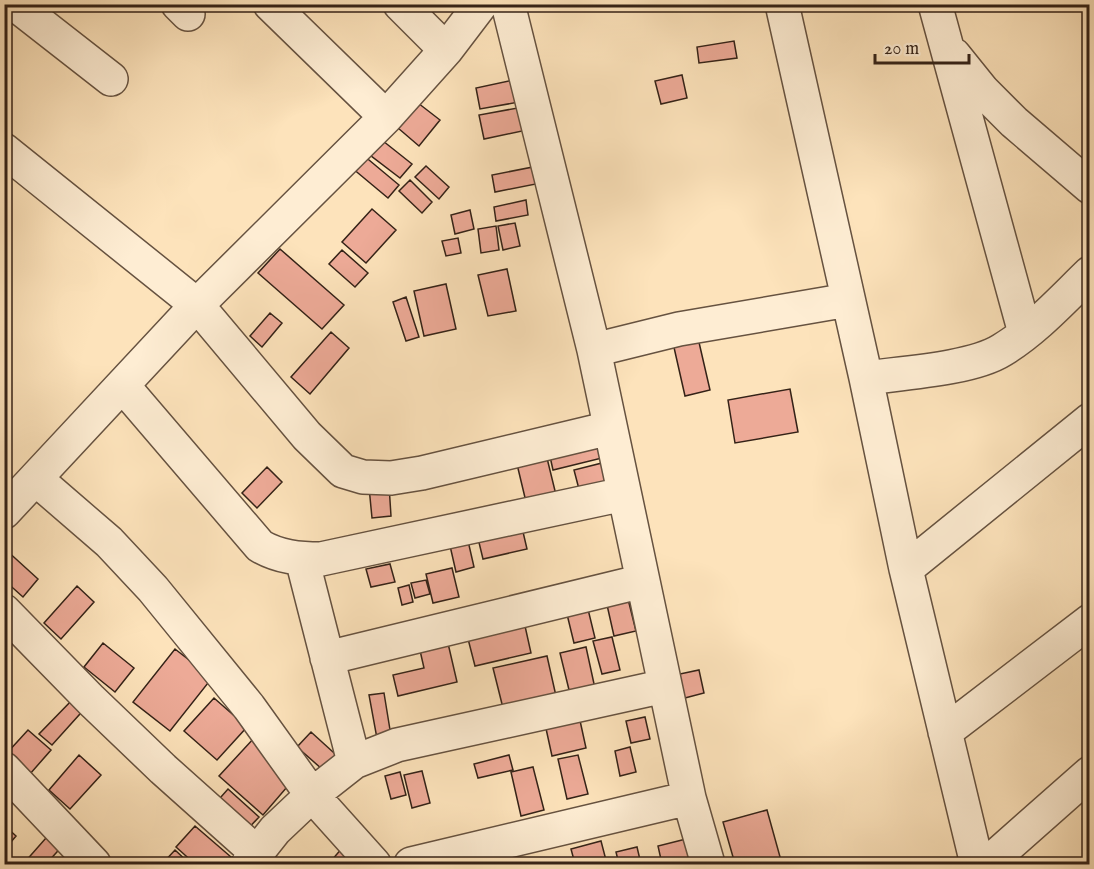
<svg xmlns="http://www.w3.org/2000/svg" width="1094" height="869" font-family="'IM FELL English',serif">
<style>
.building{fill:#edaa97;stroke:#342217;stroke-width:1.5}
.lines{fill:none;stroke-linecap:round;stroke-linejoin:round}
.street-casing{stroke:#665240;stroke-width:36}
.street{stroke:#feedd3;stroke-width:33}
</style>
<rect width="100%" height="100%" fill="#fde3bb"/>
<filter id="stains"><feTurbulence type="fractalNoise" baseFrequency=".00333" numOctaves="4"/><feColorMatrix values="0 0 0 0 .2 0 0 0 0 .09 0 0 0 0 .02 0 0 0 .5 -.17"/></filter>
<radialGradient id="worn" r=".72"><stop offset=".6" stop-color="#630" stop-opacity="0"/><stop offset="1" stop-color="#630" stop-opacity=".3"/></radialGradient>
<path class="building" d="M734,41l3,17 -38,5 -2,-16z
M682,75l5,23 -26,6 -6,-23z
M514,80l5,22 -39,7 -4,-21z
M418,103l22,17 -21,26 -21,-18z
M523,107l4,23 -43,9 -5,-24z
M378,137l34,27 -12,14 -34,-26z
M363,155l36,30 -11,13 -36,-30z
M426,166l23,21 -10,12 -24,-22z
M533,167l3,17 -41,8 -3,-17z
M410,180l22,22 -10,11 -23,-22z
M526,200l2,15 -32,6 -2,-14z
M372,209l24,21 -30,33 -24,-21z
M470,210l4,19 -19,5 -4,-19z
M515,223l5,23 -17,4 -5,-24z
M496,226l3,24 -18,3 -3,-24z
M458,238l3,15 -15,3 -4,-15z
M280,249l64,56 -22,24 -64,-56z
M342,250l26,23 -13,14 -26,-23z
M507,269l9,42 -28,5 -10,-41z
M446,284l10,45 -32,7 -10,-45z
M406,297l13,40 -13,4 -13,-39z
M270,313l12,10 -20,24 -12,-11z
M331,332l18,16 -39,46 -19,-17z
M698,338l12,52 -25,6 -12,-53z
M790,389l8,43 -63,11 -7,-43z
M598,440l4,18 -49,12 -4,-18z
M546,454l11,45 -30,7 -11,-46z
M602,463l6,24 -28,6 -6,-23z
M267,467l15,15 -25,26 -15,-15z
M389,485l2,31 -19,2 -3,-31z
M520,519l7,30 -44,10 -7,-29z
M466,532l8,35 -18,5 -8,-35z
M5,549l33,30 -15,18 -19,-17z
M390,564l5,18 -24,5 -5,-18z
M452,568l7,29 -26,6 -7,-29z
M426,580l4,14 -15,4 -4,-15z
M409,585l4,17 -11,3 -4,-17z
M77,586l17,16 -33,37 -17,-16z
M626,591l10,40 -22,5 -9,-40z
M586,601l9,37 -21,5 -9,-37z
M523,617l8,36 -56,13 -9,-35z
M612,637l8,33 -18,4 -9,-33z
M447,639l10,43 -59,14 -5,-21 31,-7 -5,-22z
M103,643l31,25 -19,24 -31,-25z
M586,647l10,46 -25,5 -11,-45z
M175,649l37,29 -42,53 -37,-29z
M547,656l9,40 -53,12 -10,-40z
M699,670l5,23 -23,6 -6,-24z
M384,693l8,49 -14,2 -9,-49z
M76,696l12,9 -36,40 -13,-11z
M214,698l33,29 -30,33 -33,-29z
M579,716l7,32 -34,8 -7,-32z
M645,717l5,22 -19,4 -5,-22z
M28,730l23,20 -21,24 -23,-21z
M311,732l33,30 -13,15 -34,-30z
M254,738l39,42 -30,35 -44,-39z
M630,747l6,25 -16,4 -5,-25z
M79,755l22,20 -31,34 -21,-19z
M509,755l4,15 -35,8 -4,-14z
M578,755l10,39 -21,5 -9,-40z
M533,767l11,43 -23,6 -10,-44z
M422,771l8,32 -18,5 -8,-33z
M400,772l6,23 -15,4 -6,-23z
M228,789l31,28 -15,16 -31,-27z
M767,810l15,54h-47l-12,-42z
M4,825l12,11 -11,13h-1z
M195,826l36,31 -6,7h-30l-19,-17z
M53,830l13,12 -20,22h-21l-1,-1z
M698,836l6,28h-42l-4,-18z
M601,841l6,23h-32l-4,-15z
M343,847l20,17h-29l-3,-3z
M637,847l4,17h-22l-3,-12z
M175,850l15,14h-28z"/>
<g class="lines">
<g class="street-casing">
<path id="street" d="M15,4l96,75
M178,4l10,10
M270,4l116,113
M400,4l46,46
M508,4l86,346 95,448 19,66
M782,4l84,374 40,191 71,295
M935,4l90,329
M954,55l29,36 31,31 76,65
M4,150l193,155 110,131 36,35 20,6 28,1 31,-5 188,-45
M594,350l85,-21 169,-29
M866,378c36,-5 106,-9 136,-28 33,-20 60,-50 88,-77
M123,386l137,160c19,11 39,13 61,13l303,-65
M36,479l73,63 44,47 96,118 63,88 62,69
M4,512l193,-207 189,-188 60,-67 35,-46
M302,559l52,203
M906,569l184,-149
M4,611l87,89 72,69 94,84
M327,658l316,-77
M945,732l145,-111
M4,769l90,95
M248,864l27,-34 37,-35 42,-33 43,-17 268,-59
M411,864l278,-66
M987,864l103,-91"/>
</g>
<use href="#street" class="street"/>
</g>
<rect width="1094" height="869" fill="none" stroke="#fde3bb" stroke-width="24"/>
<rect x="6" y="6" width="1082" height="857" fill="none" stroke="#342217" stroke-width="3"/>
<rect x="12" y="12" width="1070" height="845" fill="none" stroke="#342217" stroke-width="1.5"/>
<path d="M875 54v9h94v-9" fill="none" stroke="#342217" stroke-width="3"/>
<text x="884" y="54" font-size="18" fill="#342217" stroke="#feedd3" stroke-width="4.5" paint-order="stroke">20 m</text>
<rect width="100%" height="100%" filter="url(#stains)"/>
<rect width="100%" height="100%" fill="url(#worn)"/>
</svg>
